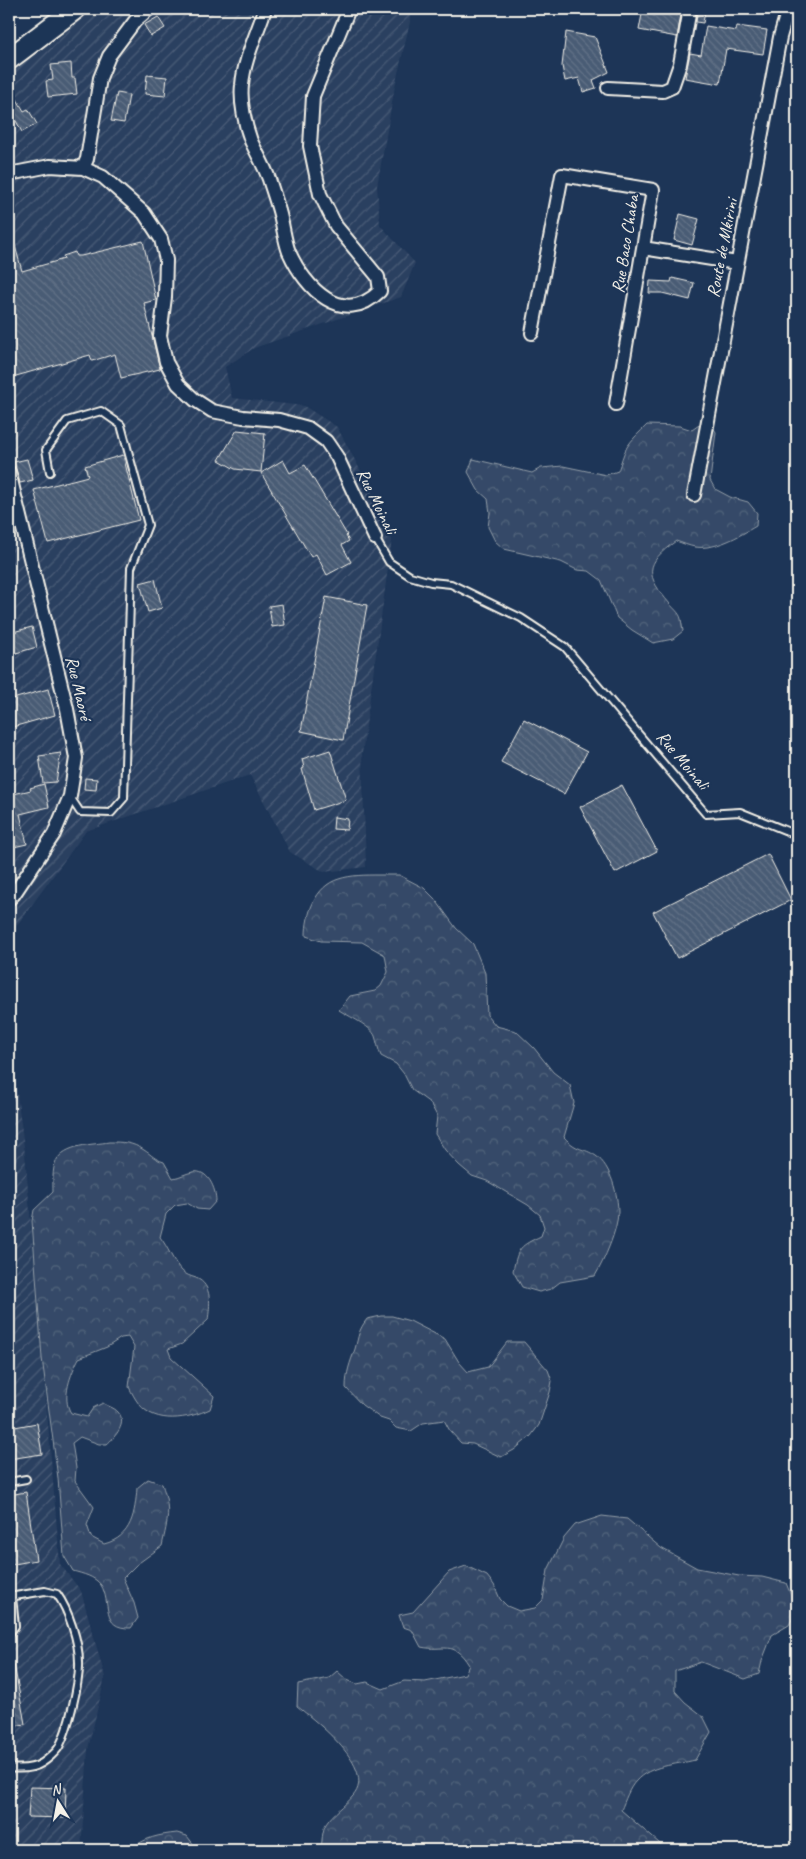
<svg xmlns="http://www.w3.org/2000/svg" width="806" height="1859" font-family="Caveat,sans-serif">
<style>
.industrial{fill:url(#industrial-furrows)}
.forest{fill:url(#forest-crowns);stroke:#949ea8}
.building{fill:url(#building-back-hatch);stroke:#f4f1e8}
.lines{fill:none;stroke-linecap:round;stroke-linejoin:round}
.service-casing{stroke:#f4f1e8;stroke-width:10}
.minor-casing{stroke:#f4f1e8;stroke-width:16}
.primary-casing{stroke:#f4f1e8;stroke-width:24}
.service{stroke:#1d3557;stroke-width:6}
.minor{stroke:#1d3557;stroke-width:12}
.primary{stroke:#1d3557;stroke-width:20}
.labels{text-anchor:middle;stroke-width:4.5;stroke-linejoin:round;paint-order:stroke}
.street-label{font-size:18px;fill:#f4f1e8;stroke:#1d3557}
</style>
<defs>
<pattern id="industrial-furrows" width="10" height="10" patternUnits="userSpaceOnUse" patternTransform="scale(1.25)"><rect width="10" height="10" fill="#2a4060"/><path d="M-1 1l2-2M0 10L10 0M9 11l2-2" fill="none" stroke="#4a5c77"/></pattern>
<pattern id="forest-crowns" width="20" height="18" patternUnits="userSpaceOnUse" patternTransform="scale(1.25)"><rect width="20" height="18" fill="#354a67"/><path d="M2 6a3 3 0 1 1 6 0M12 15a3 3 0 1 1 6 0" fill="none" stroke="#53657d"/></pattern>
<pattern id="building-back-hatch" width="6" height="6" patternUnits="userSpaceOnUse" patternTransform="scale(1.25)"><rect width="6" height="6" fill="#485b74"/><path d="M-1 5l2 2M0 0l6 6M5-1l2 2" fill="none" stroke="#637388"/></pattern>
</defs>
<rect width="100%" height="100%" fill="#1d3557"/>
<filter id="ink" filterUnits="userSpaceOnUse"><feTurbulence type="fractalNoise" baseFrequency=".02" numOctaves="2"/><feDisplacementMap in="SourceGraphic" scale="10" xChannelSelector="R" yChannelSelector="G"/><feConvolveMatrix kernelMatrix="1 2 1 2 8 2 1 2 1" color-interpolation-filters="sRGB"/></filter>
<g filter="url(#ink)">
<path class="industrial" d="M95,9h315v13l-15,64 -18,100 3,39 35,38 -14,34 -147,51 -29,19 7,31 72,8 33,21 33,61 22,51 -30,215 4,113 -42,5 -34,-20 -40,-77 -164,56 -77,105v-859l23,-25 27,-21z
M9,1033l16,121 35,410 21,27 24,86 -17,72 -7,101h-72z"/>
<path class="forest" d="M647,425l33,1 12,4 7,-5 14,2 3,5 -6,48 5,9 15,8 18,5 9,11 -1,13c-17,10 -40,24 -61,21 -6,-1 -13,-4 -19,-6 -32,23 -31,34 -6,63 3,4 10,9 11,15 1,4 1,8 2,12l-10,8 -20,4 -21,-13 -15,-12 -16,-38 -12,-9 -12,-1 -16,-8 -57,-13 -9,-8 -7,-14 2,-14 -2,-14 -10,-9 -10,-18 5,-13 59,14 9,-5 22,-2 43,9 12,-4c3,-8 5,-17 9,-24 5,-8 13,-15 20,-22z
M378,875h21l25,13 11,11 21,29 17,16 12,29 2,42 9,11 20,5 18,17 19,24 17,13 4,18 -10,34c14,15 19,10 32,19 15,10 22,39 22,56 0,17 -14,49 -23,64l-35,6 -9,7 -12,3 -17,-5 -9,-16c5,-24 7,-25 28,-35l3,-9 -4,-12 -12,-10 -41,-24 -15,-5 -13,-11 -14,-15 -10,-16 2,-18 -7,-13 -18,-13 -8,-16 -8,-10 -15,-8c-3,-7 -4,-14 -6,-20 -4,-10 -27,-20 -36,-26l11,-14 25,-5 6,-5 7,-14 -3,-17 -23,-13 -41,-1 -15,-5c0,-22 9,-50 33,-57 12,-4 26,-4 39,-4z
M109,1142c13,0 23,0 35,8 8,5 10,9 20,12l9,16c7,-1 13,-5 20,-6 15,-3 23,17 23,29l-8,9 -11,-1 -10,-6 -12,2 -9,9 -6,23c8,10 13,25 22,34 4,4 8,5 14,7 17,7 14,28 12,42l-26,24 -14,5 3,8 43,39 -4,13c-22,10 -54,16 -71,-5 -4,-5 -7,-11 -10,-17l5,-40 -6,-10 -7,1 -14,9 -28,11c-8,15 -18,40 -8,55l16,4 6,-9 10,-5c4,3 12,5 15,9 10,11 -3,25 -11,32h-8l-19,-7 -8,6 4,25 -1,13 19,26 -7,18 4,12 13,7c28,-7 31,-31 33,-56l11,-9 14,5c9,26 6,35 0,62l-26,19 -13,13 11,25 4,15 -7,10c-31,1 -19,-25 -30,-43 -7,-9 -18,-11 -28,-14l-9,-15 -6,-78 -16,-120 -10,-137 2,-11 19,-18c0,-8 -1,-23 3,-31 9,-17 36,-16 53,-19z
M381,1316h11l18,5 35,18 14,23 9,10 20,-5 19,-25h17l24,28 4,11 -2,11 -11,33 -8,11 -17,14 -13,7 -28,-13 -12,-1 -11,-12 -6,-11 -21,3 -12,8 -15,-3 -7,-7 -9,-3 -18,-13 -16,-17c0,-15 4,-25 9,-39 4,-14 3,-18 12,-30z
M602,1516l25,3 34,29 36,20 42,8 23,1 24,6 11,27 -8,15 -17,10 -10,26 -3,13 -14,5 -44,-17 -26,9v20l10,11 18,14 8,16 -16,28c-19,5 -45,5 -59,21 -7,7 -11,20 -15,29l46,40h-346c1,-7 1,-20 5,-26 7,-11 19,-18 27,-28 25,-28 -38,-75 -56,-90l1,-22 31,-6 8,-7 10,9 10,4 10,-2 16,7 21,-8 21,1 40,-8 4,-9c-16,-26 -25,-13 -48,-18l-9,-17 -9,-3 -4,-12 14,-3 36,-40 17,-6 21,10 7,9 6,14 7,7 12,5 16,-3 8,-8 5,-30 16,-32 11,-13z
M177,1833l10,3 11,14h-68c15,-13 29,-15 47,-17z"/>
<path class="building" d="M643,9h39l-5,28 -38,-7z
M698,9l7,2 -2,12 -7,-1z
M158,17l7,11 -14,8 -7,-11z
M706,26l30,5 1,-5 30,4 -4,24 -37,-5 -6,35 -35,-6 5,-25 11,2z
M566,32l29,5 14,35 -16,8 3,8 -13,4 -4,-14 -14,3 -3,-15z
M71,63l1,15h3l2,16 -29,3 -2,-16 7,-1 -2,-15z
M147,75l20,2 -2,19 -20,-2z
M9,86l15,25 4,-2 9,15 -15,8 -13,-24z
M117,93l12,2 -5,28 -13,-2z
M680,214l19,5 -7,26 -18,-5z
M12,235l10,36 42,-12 -1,-3 12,-4 1,4h5l62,-15 13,59 -12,3 16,66 -39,9 -6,-24 -23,7 -2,-6 -81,23v-142z
M672,278l22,5 -4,17 -28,-7h-13l1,-12 21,1z
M237,430l28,3 -4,39 -26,-3 -16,-9z
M123,455l16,65 -91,23 -14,-53 54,-14 -3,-10z
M27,459l6,21 -13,3 -6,-21z
M283,460l7,13 15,-8 42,70 -1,1 3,5 -7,4 9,17 -24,13 -11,-21 -5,3 -50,-84z
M155,579l7,29 -14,4 -8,-29z
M326,597l41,8 -24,135 -42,-9z
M282,604l3,21 -13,2 -3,-21z
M32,627l5,20 -28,8v-22z
M48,689l7,26 -46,13v-28z
M524,719l63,33 -23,42 -63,-32z
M330,750l16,50 -32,10 -12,-41 2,-1 -2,-9z
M61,753l-5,29 -13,1 -4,-27z
M85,778l12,1 -1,11 -12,-1z
M44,784l5,23 -29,7 7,30 -18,4v-53l22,-5 -1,-2z
M622,785l35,66 -42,22 -35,-66z
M334,817l14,2 -1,11 -14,-1z
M768,854l23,46 -114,58 -24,-46z
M37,1423l5,31 -33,5v-31z
M26,1492l10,68 -27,5v-70z
M9,1664h5l11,60 -16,3z
M30,1787l36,1 -1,30 -37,-1z"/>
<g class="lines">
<g class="service-casing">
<path id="service" d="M50,472l-4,-22 21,-29 34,-10 20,14 27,100 -17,43 -7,230 -13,15 -31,-1 -10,-15
M375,538l14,24 21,14 21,6 20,2 70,34 44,29 141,167 34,-2 57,23
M9,1482l17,-3
M9,1597l36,-6 12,3c12,17 22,48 22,68 1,20 -11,68 -20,85 -3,5 -12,13 -17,16 -9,6 -23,6 -33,5
M9,1634l6,-8 -3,-29"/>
</g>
<g class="minor-casing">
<path id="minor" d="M263,9l1,3c-8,24 -20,48 -22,73 -2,17 3,40 9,56 6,13 13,24 18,38 3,10 7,21 10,32 4,13 5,28 10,41 16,36 54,76 91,39l-2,-14 -42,-51 -16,-32 -10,-48 3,-50 36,-87
M608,88l55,3 9,-4 8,-23 10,-55
M83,168l4,-9 13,-81 9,-22 26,-35 14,-12
M9,174l41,-8 33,2 20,9 41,36 17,26 5,21 -1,37 -5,39 6,26 12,22 17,16 17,11 31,6 36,3 29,8 18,13 11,16 38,81
M643,248l94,15
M532,333l30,-158 91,15 -37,214
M9,472l58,237 9,49 -6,38 -16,38 -40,60 -5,5
M694,495l86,-458 8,-28"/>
</g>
<g class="primary-casing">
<path id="primary" d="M9,59l66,-50"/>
</g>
<use href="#service" class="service"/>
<use href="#minor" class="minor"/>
<use href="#primary" class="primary"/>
</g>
</g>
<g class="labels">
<g class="street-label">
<text transform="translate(625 244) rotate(-81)" y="6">Rue Baco Chaba</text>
<text transform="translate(722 248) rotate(-79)" y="6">Route de Mkirini</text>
<text transform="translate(377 501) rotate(64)" y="6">Rue Moinali</text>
<text transform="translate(79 688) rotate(77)" y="6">Rue Maoré</text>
<text transform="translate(683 760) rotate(50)" y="6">Rue Moinali</text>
</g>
</g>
<rect width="806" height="1859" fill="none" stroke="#1d3557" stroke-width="30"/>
<rect x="15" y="15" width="776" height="1829" fill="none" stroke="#f4f1e8" stroke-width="2" filter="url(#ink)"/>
<g transform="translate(58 1802) rotate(349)" stroke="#1d3557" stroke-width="4" paint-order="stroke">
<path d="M0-4L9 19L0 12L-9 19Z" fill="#f4f1e8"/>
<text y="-8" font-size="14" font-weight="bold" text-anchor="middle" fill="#f4f1e8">N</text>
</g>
</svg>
